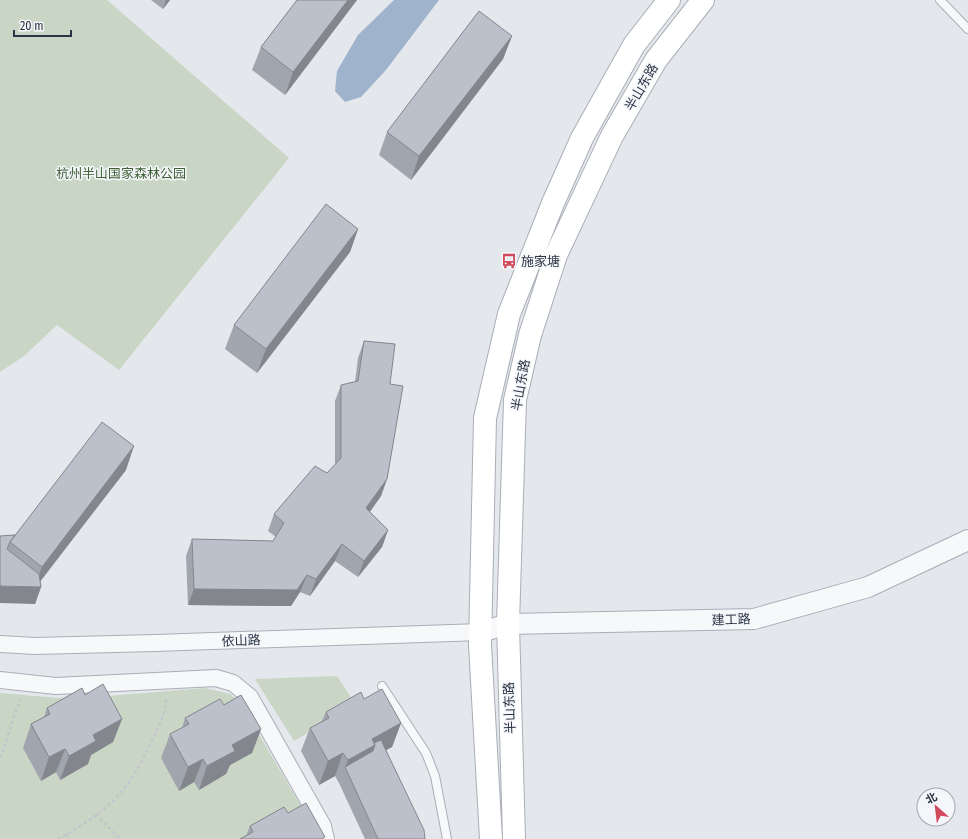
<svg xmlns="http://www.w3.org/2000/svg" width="968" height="839" font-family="'Fira Sans Condensed','Noto Sans SC',sans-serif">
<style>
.green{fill:#c9d6c5}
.water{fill:#9fb4cc}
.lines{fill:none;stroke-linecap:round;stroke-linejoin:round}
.service-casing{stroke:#a9aeb7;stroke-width:10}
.minor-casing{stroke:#a9aeb7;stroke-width:18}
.tertiary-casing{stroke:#a9aeb7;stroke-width:22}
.secondary-casing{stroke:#a9aeb7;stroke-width:24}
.path{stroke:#c2c5cb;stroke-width:2.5;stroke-dasharray:3 3;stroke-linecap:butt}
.service{stroke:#f7f8fa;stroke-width:8}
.minor{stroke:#f7f8fa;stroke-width:16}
.tertiary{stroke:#f7f8fa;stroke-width:20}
.secondary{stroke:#fff;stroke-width:22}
.wall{fill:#a1a5ae}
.shaded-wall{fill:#83868d}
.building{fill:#bbc0ca;stroke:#83868d}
.labels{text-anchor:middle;stroke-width:3;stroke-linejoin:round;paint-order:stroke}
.street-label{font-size:13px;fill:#2b3445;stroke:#f4f6f9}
.park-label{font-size:13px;fill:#3f6138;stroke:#f4f6f9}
.poi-label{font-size:13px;fill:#2b3445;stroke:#f4f6f9;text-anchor:start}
</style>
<rect width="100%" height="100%" fill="#e4e7ec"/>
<path class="green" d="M0,0h107l182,158 -170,212 -62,-45 -33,31 -24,16z
M337,676l19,29 -62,36 -39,-62z
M205,688l25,6 11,9 79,136h-320v-146l71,6z"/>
<path class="water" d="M394,0h45l-53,70 -25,27 -16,5 -10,-11 2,-20 21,-36z"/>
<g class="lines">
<g class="service-casing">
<path id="service" d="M940,0l28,29
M382,686l44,67 9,23 12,63"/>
</g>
<g class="minor-casing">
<path id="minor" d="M0,644l35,2 120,-3 326,-11
M0,680l56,6 160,-8 17,5 17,14 73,129 3,13"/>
</g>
<g class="tertiary-casing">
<path id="tertiary" d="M481,632l27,-8 246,-5 114,-32 100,-47"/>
</g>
<g class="secondary-casing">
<path id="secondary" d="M491,839l-11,-194 5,-227 24,-104 44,-111 29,-65 52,-93 35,-45
M514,839l-6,-215 7,-224 15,-65 26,-80 56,-119 44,-76 47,-60"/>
</g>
<path class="path" d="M0,758c8,-20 12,-40 21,-59
M96,814l24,25
M67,834l1,5
M58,839c22,-12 48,-28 64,-48 13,-15 21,-33 30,-50 7,-15 14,-27 14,-44"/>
<use href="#service" class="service"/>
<use href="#minor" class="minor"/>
<use href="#tertiary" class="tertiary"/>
<use href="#secondary" class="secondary"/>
</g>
<path class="wall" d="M151,0h19l-7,9z
M297,0h60l-72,95 -33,-25 9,-23z
M512,36l-9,23 -92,121 -32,-25 8,-23z
M358,229l-8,23 -93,121 -32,-24 9,-24z
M364,341l26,43 -3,95 -6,17 -11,16 18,18 -6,17 -24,30 -23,-16 -25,35 -10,-4 -9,14 -103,-1 -2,-49 6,-17 81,2 3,-4 -8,-6 6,-17 53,-41 8,-8v-64l6,-16 14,-3 3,-24z
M126,470l-86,111 1,6 -6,17 -35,-68 15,-1z
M85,695l37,24 -9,23 -22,13 -3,9 -28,16 -4,-8 -15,9 -18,-33 8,-24 13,-7 3,-9z
M364,699l37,24 -9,24 -6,3 39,89h-60l-26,-56 -4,-7 -16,9 -18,-34 9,-23 12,-7 4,-9z
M185,718l76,11 -9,24 -22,12 -4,9 -27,16 -5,-8 -15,9 -18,-33 9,-24 12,-6z
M288,813l-42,23 4,-10z"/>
<path class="shaded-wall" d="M166,0h4l-7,9z
M348,0h9l-72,95 8,-23z
M512,36l-9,23 -92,121 8,-24z
M358,229l-8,23 -93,121 9,-24z
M134,446l-8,24 -90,117h5l-6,17 -35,-1v-17l34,1 8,-20z
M387,479l-6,17 -21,29 6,-17z
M388,530l-6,17 -24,30 6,-16z
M342,544l-7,17 -25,35 6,-17z
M307,575l-7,17 -9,14 -103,-1 6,-16z
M122,719l-9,23 -22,13 -3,9 -28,16 9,-24 24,-21z
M401,723l-9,24 -22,12 -25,8 3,-7 24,-21z
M261,729l-9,24 -22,12 -4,9 -27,16 8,-24 25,-21z
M65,749l-9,23 -15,9 8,-24z
M343,753l-8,23 -16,9 9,-24z
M203,759l-9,23 -15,9 9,-24z"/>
<path class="building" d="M297,0h51l-55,72 -32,-25z
M479,11l33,25 -93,120 -32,-24z
M326,204l32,25 -92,120 -32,-24z
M364,341l31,3 -5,40 13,2 -16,93 -21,29 22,22 -24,31 -22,-17 -26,35 -9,-4 -10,15 -103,-1 -2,-50 81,2 11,-18 -10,-9 41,-48 12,7 14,-15v-73l17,-4z
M102,422l32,24 -92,121 -32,-25z
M15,535l-5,7 -3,7 32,25 2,13 -41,-1v-50z
M103,684l19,35 -29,16 3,6 -27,15 -4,-7 -16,8 -18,-33 19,-10 -3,-6 35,-20 3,7z
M382,689l19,34 -29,16 3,6 -27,15 -5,-7 -15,8 -18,-33 19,-10 -3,-6 35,-20 3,7z
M241,695l20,34 -29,16 3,6 -28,15 -4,-7 -15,8 -18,-33 19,-10 -4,-6 35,-19 4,6z
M381,740l43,90 1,9h-47l-33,-72 28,-16 2,-6 -1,-2z
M306,803l19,34 -3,2h-82l13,-7 -3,-6 34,-19 4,6z"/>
<defs>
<g id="bus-bare" transform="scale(1.2)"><path d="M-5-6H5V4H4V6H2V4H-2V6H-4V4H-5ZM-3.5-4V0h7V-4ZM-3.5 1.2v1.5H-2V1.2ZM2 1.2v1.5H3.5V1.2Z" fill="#d1495b" stroke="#f4f6f9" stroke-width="2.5" paint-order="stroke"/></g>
</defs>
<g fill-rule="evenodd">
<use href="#bus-bare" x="509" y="261"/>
</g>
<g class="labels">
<g class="street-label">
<text transform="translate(641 87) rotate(-60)" y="5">半山东路</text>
<text transform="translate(520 385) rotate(-80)" y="5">半山东路</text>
<text transform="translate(731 619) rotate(-2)" y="5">建工路</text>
<text transform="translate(241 640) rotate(-2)" y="5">依山路</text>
<text transform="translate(509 708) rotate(-92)" y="5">半山东路</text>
</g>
<g class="park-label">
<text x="121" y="178">杭州半山国家森林公园</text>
</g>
<g class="poi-label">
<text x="521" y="266">施家塘</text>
</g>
</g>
<g transform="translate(936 807) rotate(332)"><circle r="19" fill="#f4f6f9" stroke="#a4a8b1"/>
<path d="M0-3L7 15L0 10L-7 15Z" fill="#d1495b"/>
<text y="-6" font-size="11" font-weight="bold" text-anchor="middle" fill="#2b3445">北</text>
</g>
<path d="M14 30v6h57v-6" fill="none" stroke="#2b3445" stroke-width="2"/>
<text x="20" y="30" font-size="12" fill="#2b3445" stroke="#f4f6f9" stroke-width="3" paint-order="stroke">20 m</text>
</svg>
